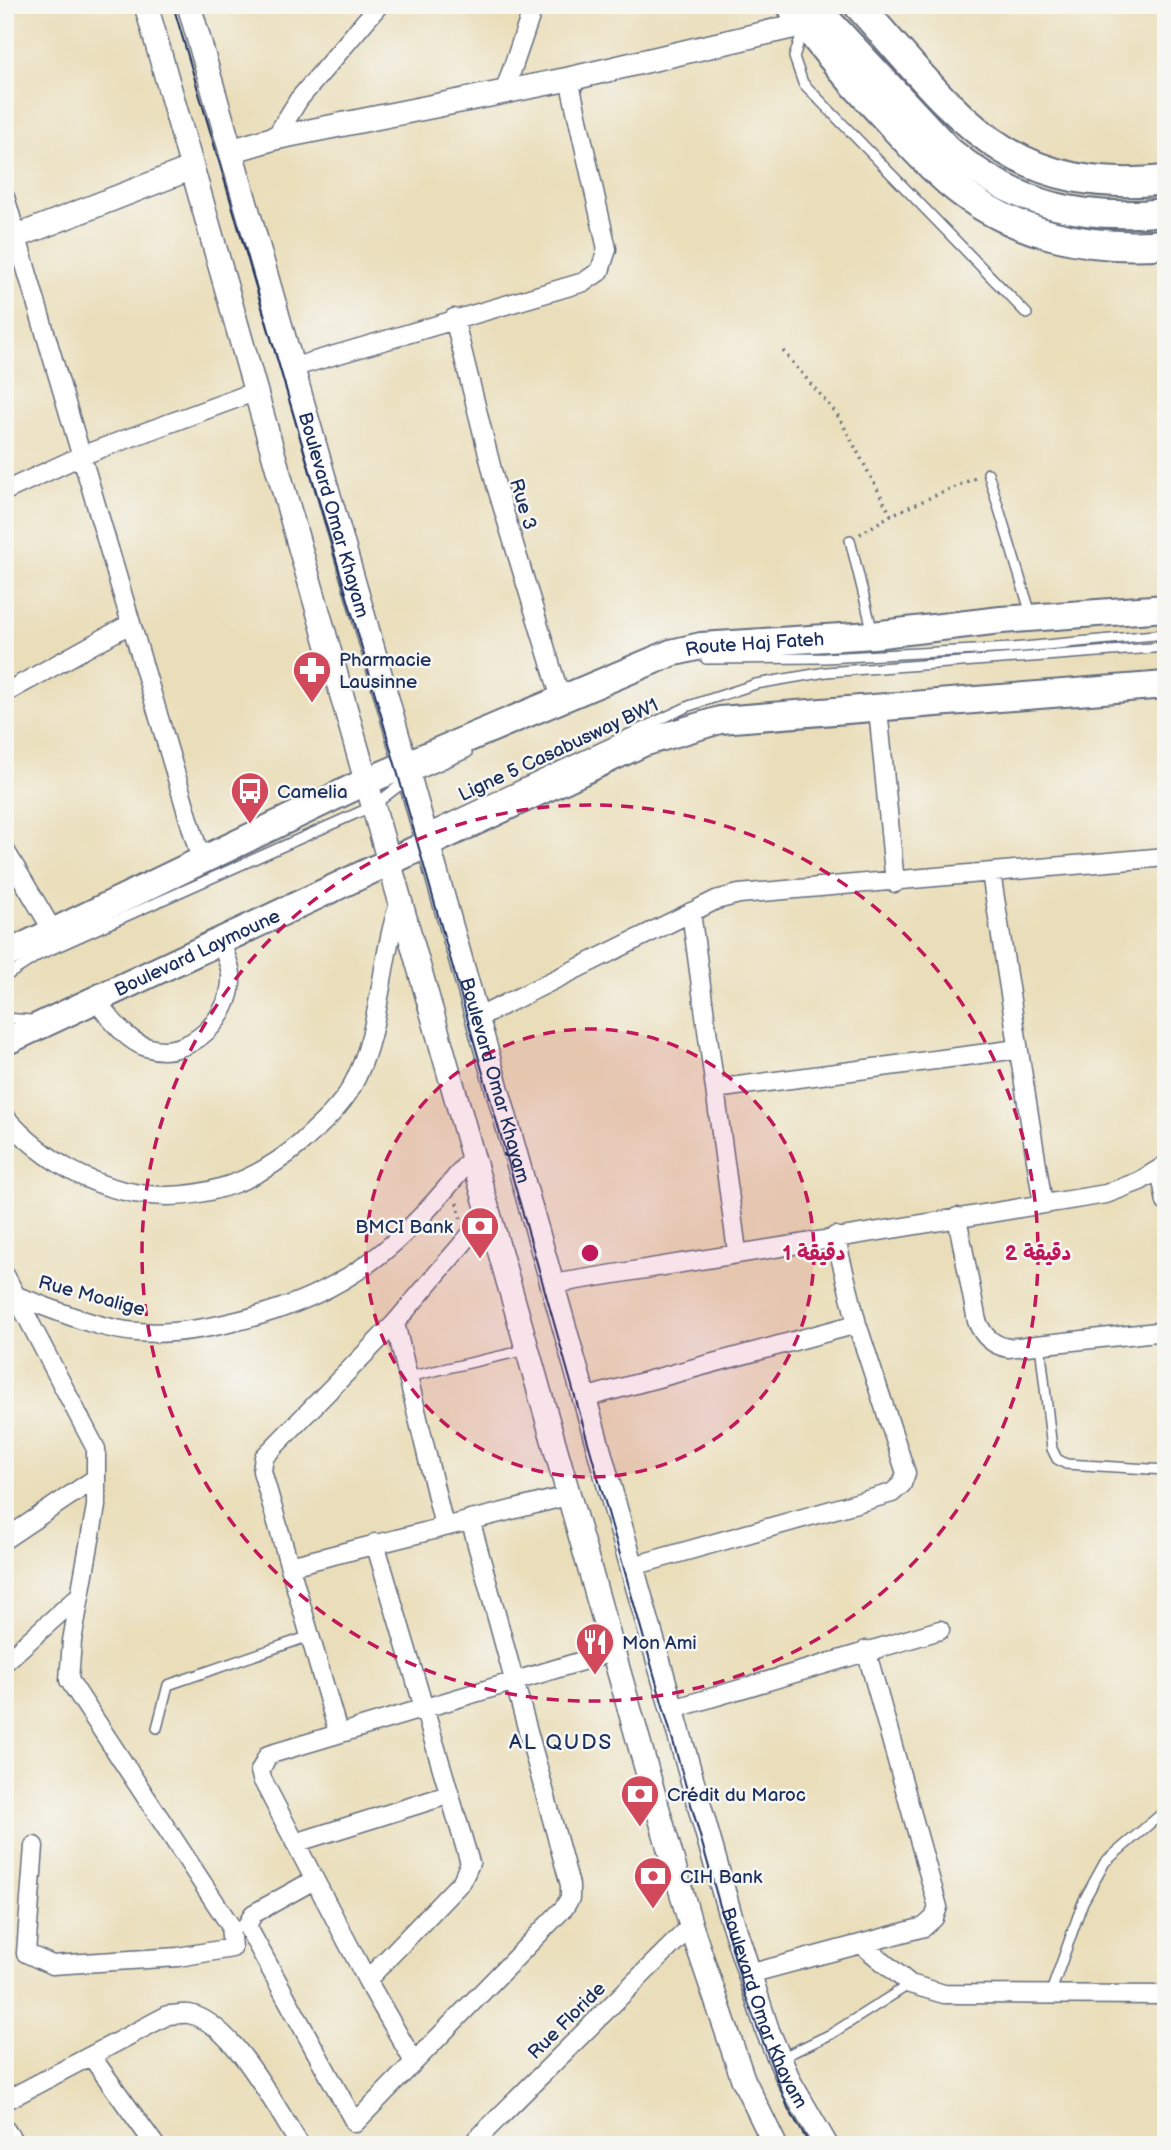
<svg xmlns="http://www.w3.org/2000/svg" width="1171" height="2150" font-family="'Balsamiq Sans','Playpen Sans Arabic',sans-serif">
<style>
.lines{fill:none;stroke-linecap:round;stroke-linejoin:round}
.service-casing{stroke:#636c7e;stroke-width:12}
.minor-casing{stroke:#636c7e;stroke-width:21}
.tertiary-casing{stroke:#636c7e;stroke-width:26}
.secondary-casing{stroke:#636c7e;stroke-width:30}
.primary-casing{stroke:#636c7e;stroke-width:32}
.path{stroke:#636c7e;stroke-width:3.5;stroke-dasharray:2 5;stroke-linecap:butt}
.service{stroke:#fff;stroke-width:9}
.minor{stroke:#fff;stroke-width:18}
.tertiary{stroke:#fff;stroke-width:23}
.secondary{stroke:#fff;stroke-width:26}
.primary{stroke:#fff;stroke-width:28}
.tram{stroke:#1b2f5e;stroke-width:2}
.ring{fill:none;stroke:#c2185b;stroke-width:3.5;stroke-dasharray:12 9}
.labels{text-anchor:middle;stroke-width:5;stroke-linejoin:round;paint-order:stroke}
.street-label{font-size:19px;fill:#1b2f5e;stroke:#f6f6f2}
.poi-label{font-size:19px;fill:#1b2f5e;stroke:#f6f6f2;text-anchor:start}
.neighbourhood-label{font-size:21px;letter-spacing:2px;fill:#1b2f5e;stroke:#f6f6f2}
.centre{fill:#c2185b;stroke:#f6f6f2;stroke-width:3.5}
.ring-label{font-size:21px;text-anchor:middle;font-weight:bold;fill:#c2185b;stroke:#f6f6f2;stroke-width:5;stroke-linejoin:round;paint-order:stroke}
</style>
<rect width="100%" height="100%" fill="#f6f6f2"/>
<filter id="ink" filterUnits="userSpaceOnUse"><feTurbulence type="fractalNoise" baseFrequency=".0143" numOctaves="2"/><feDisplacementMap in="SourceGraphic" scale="14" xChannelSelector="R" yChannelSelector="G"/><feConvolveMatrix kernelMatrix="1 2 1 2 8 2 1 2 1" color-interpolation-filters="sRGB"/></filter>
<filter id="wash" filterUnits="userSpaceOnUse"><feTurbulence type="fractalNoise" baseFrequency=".00686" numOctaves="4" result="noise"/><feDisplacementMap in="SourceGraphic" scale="28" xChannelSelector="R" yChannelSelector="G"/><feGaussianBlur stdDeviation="1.57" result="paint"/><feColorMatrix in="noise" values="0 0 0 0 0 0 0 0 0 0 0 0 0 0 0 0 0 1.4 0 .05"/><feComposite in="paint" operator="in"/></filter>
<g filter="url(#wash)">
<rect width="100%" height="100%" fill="#eadeba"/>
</g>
<g filter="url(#ink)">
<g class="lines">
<g class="service-casing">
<path id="service" d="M803,29l-9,28 9,26 224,231
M988,473l43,141
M850,540l23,93
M706,659l119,-1 187,-10 154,-14
M427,829l262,-123 67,-22 70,-12 340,-25
M5,977l34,-22 334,-149 35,-27 59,-26
M5,1018l26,2
M1040,1344l12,105 5,10 9,5 100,6
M408,1377l118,-27
M157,1728l11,-43 142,-49
M1051,1992l32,-90 22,-40 61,-52
M781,2058l50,-24 79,-50"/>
</g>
<g class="minor-casing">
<path id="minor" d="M505,90l29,-85
M275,138l24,-39 80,-94
M5,197l196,663
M454,318l41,164 66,217
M291,368l293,-86 16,-11 7,-22 -38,-170
M5,491l78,-36 171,-63
M5,693l125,-69
M878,709l17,174
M5,850l48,81
M991,873l52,331
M691,912l46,339
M95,1000c14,16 30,40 51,47 43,15 88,-31 85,-73 -1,-10 -7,-22 -10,-31
M479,1017l237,-117 23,-6 427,-37
M715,1089l303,-40
M5,1117c81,91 201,108 296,26 17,-16 38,-34 50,-55 31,-55 28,-125 48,-184
M1160,1169l6,33
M957,1217l20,104c6,15 15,24 31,27l158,-17
M5,1275l91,174v57l-24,135 -3,39 161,245 2,23 -54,9 -126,8 -26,-12 8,-107
M553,1284l553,-90 34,-13 26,-16
M19,1297c37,13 78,32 118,35 33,3 68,-3 100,-11 111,-26 166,-77 235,-164
M395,1323l49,203
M584,1398l273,-74
M5,1539l91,-61
M290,1566l277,-70
M633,1566l259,-73 10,-9 4,-11 -49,-149 -22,-88
M5,1662l75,-67
M673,1709l267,-79
M338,1732l-76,-261 2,-14 131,-134 92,-108
M295,1843l153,-48
M314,1880l-61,34 -6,12 108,197 209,-215 6,-10v-13l-100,-366
M861,1944l49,40 34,10 222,1
M749,1974l175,-47 10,-9 4,-11 -72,-257
M367,1980l95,-99 8,-18 -95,-320
M91,2056l64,89
M414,2062l-47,-82 -105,-201 -2,-8 8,-16 344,-103
M5,2101l163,-86c6,0 15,-2 21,-1 44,8 88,96 111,131
M5,2129l11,16
M471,2145l220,-219"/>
</g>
<g class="tertiary-casing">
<g id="tertiary">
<path d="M146,5l545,1921 52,153 32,66"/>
<path id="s1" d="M189,5c181,635 364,1270 540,1906l39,121 22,51 36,62"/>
<path d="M231,151l44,-13 294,-59 235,-55"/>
<path d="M5,241l187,-73"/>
</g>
</g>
<g class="secondary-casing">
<g id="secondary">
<path d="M814,5l135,145c67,55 132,71 217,62"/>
<path id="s2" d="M5,955l362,-174 304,-128 30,-7 172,-11 128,-15 165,-12"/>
<path id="s3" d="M5,1042l638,-299 77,-23 446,-35"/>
</g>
</g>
<g class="primary-casing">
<path id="primary" d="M791,5c28,40 59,75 92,110 22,24 43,48 68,69 60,50 139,67 215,60
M858,5c97,107 147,192 308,175"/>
</g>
<path class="path" d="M783,351l56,66 52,98 84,-37
M860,534l31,-19
M457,1203l4,17"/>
<use href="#service" class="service"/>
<use href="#minor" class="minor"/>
<use href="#tertiary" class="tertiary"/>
<use href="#secondary" class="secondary"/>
<use href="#primary" class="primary"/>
<path class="tram" d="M173,5l183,622 389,1367 43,114 22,37"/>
</g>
</g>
<circle cx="590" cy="1253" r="224" fill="#c2185b" fill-opacity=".12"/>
<g class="ring">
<circle cx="590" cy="1253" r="224"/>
<circle cx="590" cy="1253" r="448"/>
</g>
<defs>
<g id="pharmacy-pin" transform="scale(2.0125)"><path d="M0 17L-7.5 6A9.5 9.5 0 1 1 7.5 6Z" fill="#d1495b" stroke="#f6f6f2"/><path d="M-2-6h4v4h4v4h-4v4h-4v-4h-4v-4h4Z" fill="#fff"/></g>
<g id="bus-pin" transform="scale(2.0125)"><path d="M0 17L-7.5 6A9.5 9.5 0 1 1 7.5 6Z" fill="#d1495b" stroke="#f6f6f2"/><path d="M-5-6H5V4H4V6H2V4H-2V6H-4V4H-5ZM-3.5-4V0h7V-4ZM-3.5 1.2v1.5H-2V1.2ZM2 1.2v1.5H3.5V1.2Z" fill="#fff"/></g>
<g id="bank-pin" transform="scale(2.0125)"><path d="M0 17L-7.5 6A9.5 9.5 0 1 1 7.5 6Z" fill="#d1495b" stroke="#f6f6f2"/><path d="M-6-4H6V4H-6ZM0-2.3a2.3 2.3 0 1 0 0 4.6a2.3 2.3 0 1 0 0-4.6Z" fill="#fff"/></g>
<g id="restaurant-pin" transform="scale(2.0125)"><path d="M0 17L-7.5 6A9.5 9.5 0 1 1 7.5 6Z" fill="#d1495b" stroke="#f6f6f2"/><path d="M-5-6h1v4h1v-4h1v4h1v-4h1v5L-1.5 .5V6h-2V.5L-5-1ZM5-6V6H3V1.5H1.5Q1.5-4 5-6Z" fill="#fff"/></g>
</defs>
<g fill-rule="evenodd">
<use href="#pharmacy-pin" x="312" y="670"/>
<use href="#bus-pin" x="250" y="791"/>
<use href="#bank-pin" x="480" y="1226"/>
<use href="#restaurant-pin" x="595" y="1642"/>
<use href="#bank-pin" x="640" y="1794"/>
<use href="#bank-pin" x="653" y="1876"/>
</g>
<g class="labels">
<g class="street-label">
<text transform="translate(524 504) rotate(73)" y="7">Rue 3</text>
<text dy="7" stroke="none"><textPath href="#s1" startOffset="530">Boulevard Omar Khayam</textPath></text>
<text dy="7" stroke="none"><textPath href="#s2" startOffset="816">Route Haj Fateh</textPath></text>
<text transform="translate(558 749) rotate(-25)" y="7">Ligne 5 Casabusway BW1</text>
<text dy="7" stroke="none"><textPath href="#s3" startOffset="212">Boulevard Laymoune</textPath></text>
<text dy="7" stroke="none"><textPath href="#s1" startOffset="1118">Boulevard Omar Khayam</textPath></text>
<text transform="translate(92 1295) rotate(15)" y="7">Rue Moalige</text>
<text dy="7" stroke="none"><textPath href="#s1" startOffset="2084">Boulevard Omar Khayam</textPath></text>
<text transform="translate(566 2020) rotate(-45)" y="7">Rue Floride</text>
</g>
<g class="poi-label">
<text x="339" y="666">Pharmacie<tspan x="339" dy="22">Lausinne</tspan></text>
<text x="277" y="798">Camelia</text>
<text x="453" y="1233" text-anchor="end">BMCI Bank</text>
<text x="622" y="1649">Mon Ami</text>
<text x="667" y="1801">Crédit du Maroc</text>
<text x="680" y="1883">CIH Bank</text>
</g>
<g class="neighbourhood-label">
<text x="561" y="1749">AL QUDS</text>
</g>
</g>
<circle cx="590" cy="1253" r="10" class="centre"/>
<g class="ring-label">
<text x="814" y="1260">1 دقيقة</text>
<text x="1038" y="1260">2 دقيقة</text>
</g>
<rect width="1171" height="2150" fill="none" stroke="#f6f6f2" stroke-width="28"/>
</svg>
